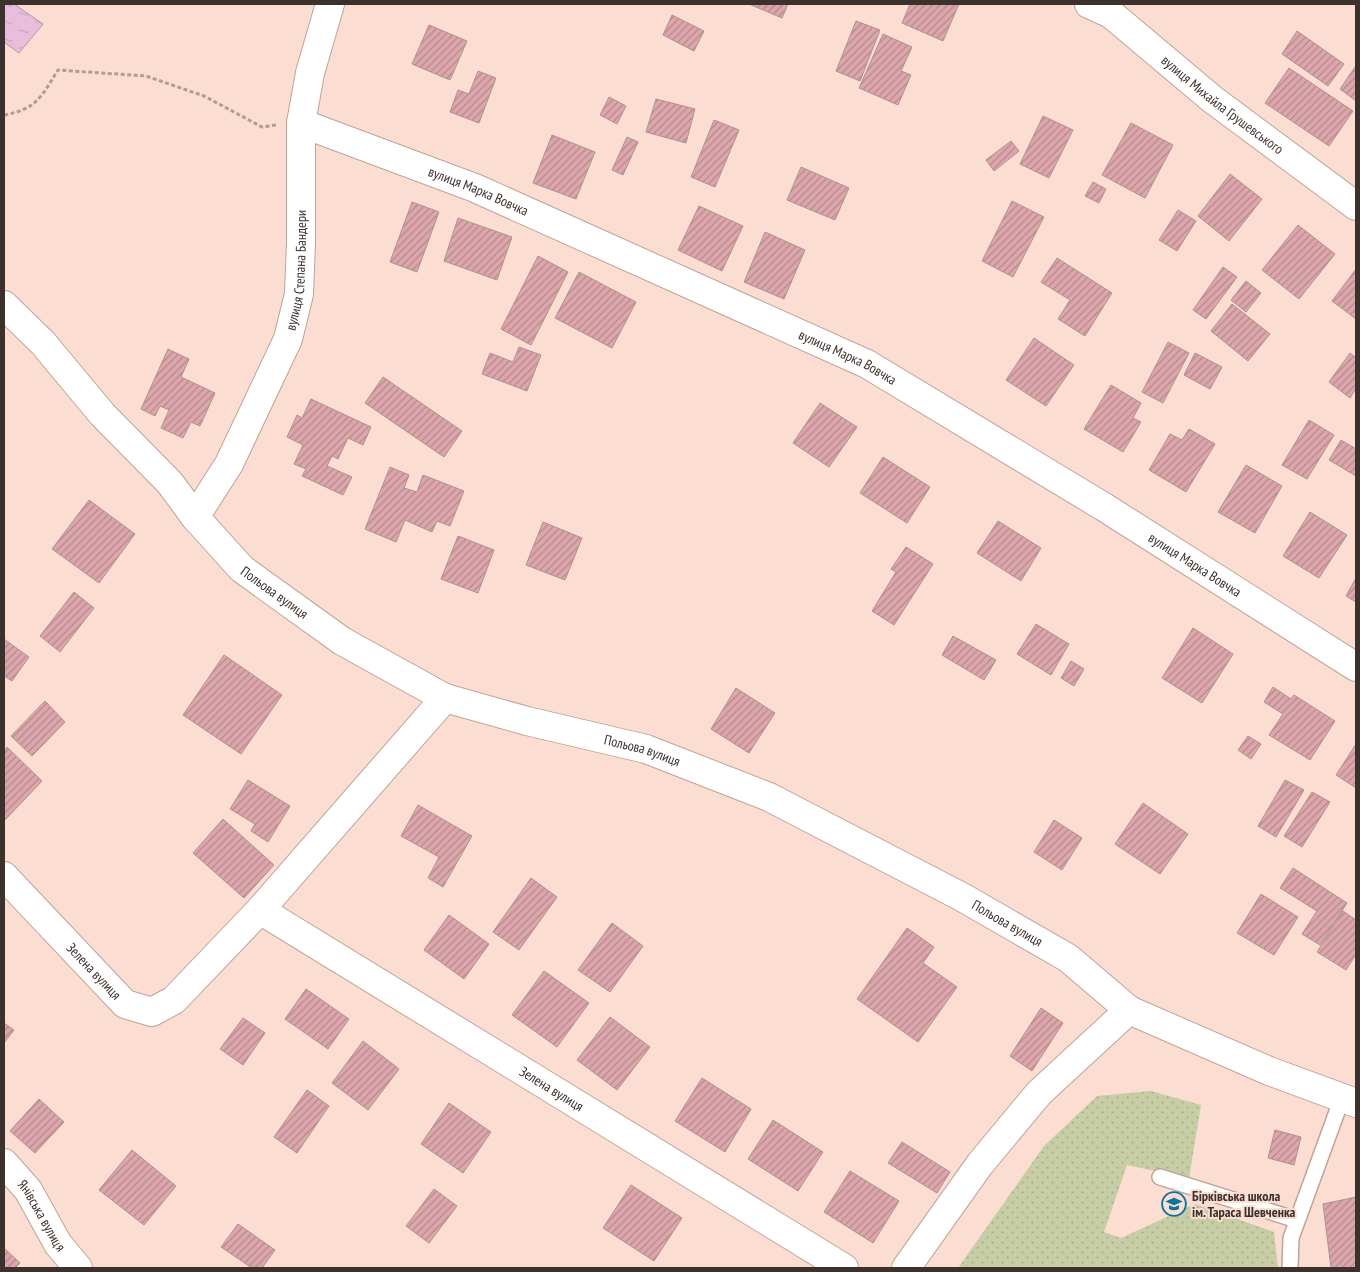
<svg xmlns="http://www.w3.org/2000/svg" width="1360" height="1272" font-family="'PT Sans Narrow',sans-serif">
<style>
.grass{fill:url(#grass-dots)}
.water{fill:url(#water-ripples);stroke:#b594a7}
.building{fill:url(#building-hatch);stroke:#af9194}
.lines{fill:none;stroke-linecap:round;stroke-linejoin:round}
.lane-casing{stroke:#bfa397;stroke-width:18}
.street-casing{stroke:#bfa397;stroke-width:30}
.path{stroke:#b29c92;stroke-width:3;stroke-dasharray:4 2.5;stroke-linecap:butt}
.lane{stroke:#fff;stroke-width:15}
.street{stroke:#fff;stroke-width:28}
.labels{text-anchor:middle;stroke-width:4;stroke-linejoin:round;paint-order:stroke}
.street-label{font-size:14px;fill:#3c312c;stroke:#fbded1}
.poi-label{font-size:14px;font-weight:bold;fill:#3c312c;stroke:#fbded1;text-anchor:start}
</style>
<defs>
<pattern id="grass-dots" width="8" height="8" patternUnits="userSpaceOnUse" patternTransform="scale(1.25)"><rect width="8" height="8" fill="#c7cda5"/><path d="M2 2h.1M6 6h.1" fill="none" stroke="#acb08e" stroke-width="1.8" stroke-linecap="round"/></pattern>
<pattern id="water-ripples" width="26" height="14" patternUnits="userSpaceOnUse" patternTransform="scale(1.25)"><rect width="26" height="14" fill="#e9bedc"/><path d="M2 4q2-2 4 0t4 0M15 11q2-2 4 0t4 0" fill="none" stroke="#c9a4bd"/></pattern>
<pattern id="building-hatch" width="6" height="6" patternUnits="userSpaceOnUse" patternTransform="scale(1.25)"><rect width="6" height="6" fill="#dca6ac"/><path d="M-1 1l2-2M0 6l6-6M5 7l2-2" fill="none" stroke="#b4888c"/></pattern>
</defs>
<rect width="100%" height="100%" fill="#fbded1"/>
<path class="grass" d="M1151,1091l50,14 -12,73 -62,-13 -23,67 17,6 74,-34 79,28 4,36h-320l86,-122 53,-50z"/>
<path class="water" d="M4,4h10l29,20 -24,29 -15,-11z"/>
<path class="building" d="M749,4h39l-6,14z
M910,4h49l-16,37 -41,-18z
M672,15l32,16 -10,20 -31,-16z
M856,21l24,9 -20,51 -24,-10z
M429,25l38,16 -17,39 -38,-16z
M1297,31l47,33 -16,22 -46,-32z
M883,34l29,13 -11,24 10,4 -13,30 -39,-17z
M1355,67h1v34l-16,-12z
M1289,68l64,43 -24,35 -64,-43z
M478,71l18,7 -17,45 -29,-11 8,-22 11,4z
M609,97l17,9 -9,18 -17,-9z
M656,99l39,10 -9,34 -40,-11z
M1043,116l30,14 -24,48 -29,-14z
M714,120l25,10 -24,57 -24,-10z
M1131,123l42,22 -28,53 -43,-23z
M552,135l43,17 -19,47 -43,-16z
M627,137l11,5 -15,33 -11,-5z
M1011,141l8,10 -25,20 -8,-11z
M801,167l48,21 -14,32 -48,-20z
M1230,174l32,25 -33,42 -31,-25z
M1093,182l13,7 -7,14 -14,-7z
M1012,201l32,16 -31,60 -31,-16z
M412,202l27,10 -22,60 -27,-10z
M699,206l44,20 -21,45 -44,-21z
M1178,210l18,11 -19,30 -18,-11z
M458,218l54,19 -15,43 -53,-19z
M1298,225l37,29 -36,45 -37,-29z
M765,232l40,18 -21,49 -40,-17z
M538,256l30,16 -37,73 -30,-16z
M1057,258l55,35 -27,43 -27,-17 12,-19 -29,-18z
M1223,267l14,10 -31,42 -13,-9z
M1356,269v50l-24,-18z
M579,272l57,30 -24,46 -57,-30z
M1246,281l15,12 -15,19 -15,-12z
M1232,304l38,30 -22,27 -37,-30z
M1034,338l40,27 -28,41 -40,-26z
M1168,342l21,11 -26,50 -21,-11z
M519,347l22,8 -14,36 -45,-17 8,-21 23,9z
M168,349l21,10 -8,18 34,16 -15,33 -9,-4 -8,16 -22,-10 8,-18 -9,-4 -5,10 -14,-7z
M1195,353l27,14 -12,22 -26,-14z
M1350,353l6,5v30l-6,10 -21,-16z
M383,377l79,54 -18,26 -79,-54z
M1111,385l30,18 -8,15 8,4 -18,30 -39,-23z
M311,399l60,28 -8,18 -15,-7 -10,21 -6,-3 -5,10 25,11 -9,18 -41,-19 4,-7 -12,-5 9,-19 -16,-8 10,-22 5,3z
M820,403l37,24 -28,40 -36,-24z
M1309,420l25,15 -27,44 -25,-14z
M1189,429l26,15 -29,48 -37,-22 21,-36 12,6z
M1341,440l15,9v27l-27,-16z
M883,457l47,30 -23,36 -47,-30z
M1246,465l36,21 -27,47 -37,-21z
M390,467l19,8 -5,13 13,4 6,-17 41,16 -14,35 -13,-5 -5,11 -27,-12 -9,22 -31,-13z
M89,500l46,34 -36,49 -47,-34z
M1310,512l37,23 -28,43 -36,-22z
M998,521l43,27 -20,33 -44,-28z
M543,522l39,16 -17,42 -39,-15z
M458,536l36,14 -16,43 -37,-14z
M906,547l27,17 -39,61 -22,-14 24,-39 -5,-3z
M1356,578v24l-10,-6z
M74,592l20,16 -34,44 -20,-16z
M1036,624l33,20 -18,31 -34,-21z
M1193,628l40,26 -31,49 -40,-25z
M953,636l43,24 -12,20 -42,-25z
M4,639l25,18 -17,24 -8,-5z
M224,655l58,40 -41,59 -58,-39z
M1071,661l13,8 -10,17 -13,-8z
M1273,687l18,12 3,-4 41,26 -25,39 -41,-25 14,-21 -19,-12z
M736,688l39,25 -26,40 -38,-24z
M45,701l20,21 -33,34 -21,-20z
M1248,736l13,8 -10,15 -13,-9z
M1356,744v44l-20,-13z
M7,747l35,34 -38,40v-70z
M248,780l42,26 -22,36 -17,-11 4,-7 -25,-15z
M1285,780l19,10 -28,47 -18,-11z
M1312,792l18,10 -28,45 -18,-11z
M1143,803l45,31 -28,40 -45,-30z
M418,805l54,31 -29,51 -15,-9 11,-21 -38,-21z
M223,819l51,46 -30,33 -51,-45z
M1054,820l28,18 -20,32 -28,-18z
M1293,868l54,35 -27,42 -18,-11 15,-23 -37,-23z
M531,878l26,19 -38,53 -26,-18z
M1261,894l37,23 -24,38 -37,-22z
M1343,911l13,9v36h-1l-9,14 -29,-18z
M449,915l40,29 -25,35 -40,-29z
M612,923l31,23 -33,46 -32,-22z
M907,928l27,19 -11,16 34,24 -39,55 -61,-43z
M544,971l45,32 -32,44 -45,-32z
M306,989l43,30 -21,30 -43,-30z
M1041,1008l22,15 -31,48 -22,-15z
M610,1017l40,30 -33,43 -40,-30z
M243,1018l22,15 -22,32 -23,-16z
M4,1023l10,7 -10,13z
M363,1041l36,28 -31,41 -36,-27z
M702,1078l49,31 -26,43 -50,-31z
M307,1090l22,16 -32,47 -23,-16z
M39,1099l25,23 -29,31 -25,-22z
M449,1103l42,29 -28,41 -42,-29z
M773,1120l50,32 -25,39 -50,-32z
M1275,1130l26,7 -7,28 -26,-7z
M902,1142l48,30 -13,21 -49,-30z
M132,1150l44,36 -32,39 -45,-35z
M850,1171l49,30 -26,42 -49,-31z
M631,1185l51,33 -28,43 -51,-33z
M434,1189l23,17 -28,37 -23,-17z
M1356,1197v71h-25l-8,-64z
M238,1224l37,26 -13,18h-10l-31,-21z
M4,1248l16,15 -5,5h-11z"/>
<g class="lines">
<g class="lane-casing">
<path id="lane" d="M1160,1177l137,43
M1290,1268l1,-30 51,-140"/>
</g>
<g class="street-casing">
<g id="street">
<path id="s1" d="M1089,4l22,10 101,85 144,107"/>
<path id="s2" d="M301,123l174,65 392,176 237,143 252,160"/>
<path id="s3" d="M4,305l39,38 59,71 68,69 25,34 47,52 100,72 103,57 82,23 119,28 123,48 193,100 106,61 61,52 140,61 87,32"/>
<path id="s4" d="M195,517l34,-53 59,-125 11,-45 2,-52v-119l9,-50 20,-69"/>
<path id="s5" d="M4,876l121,128 27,8 22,-12 86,-90 185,-212"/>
<path id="s6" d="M260,910l584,358"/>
<path id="s7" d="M4,1163l24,27 30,54 20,24"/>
<path d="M906,1268l74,-104 59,-71 90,-83"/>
</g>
</g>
<path class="path" d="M4,115c33,-6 37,-18 54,-45l88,6 58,20 58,31 14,-2"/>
<use href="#lane" class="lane"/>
<use href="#street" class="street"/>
</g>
<defs>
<g id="school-ring" transform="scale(1.25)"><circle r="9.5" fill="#fbded1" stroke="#0b739f" stroke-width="1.5"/><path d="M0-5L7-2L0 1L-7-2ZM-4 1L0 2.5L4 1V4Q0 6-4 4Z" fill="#0b739f"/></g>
</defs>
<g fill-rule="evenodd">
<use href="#school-ring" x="1174" y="1204"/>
</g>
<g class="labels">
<g class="street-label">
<text dy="5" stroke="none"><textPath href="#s1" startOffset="168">вулиця Михайла Грушевського</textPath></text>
<text dy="5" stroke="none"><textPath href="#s2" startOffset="190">вулиця Марка Вовчка</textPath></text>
<text dy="5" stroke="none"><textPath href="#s4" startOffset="271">вулиця Степана Бандери</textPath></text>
<text dy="5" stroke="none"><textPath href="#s2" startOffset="595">вулиця Марка Вовчка</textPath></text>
<text dy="5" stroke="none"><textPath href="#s2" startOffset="1000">вулиця Марка Вовчка</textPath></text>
<text dy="5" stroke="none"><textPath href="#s3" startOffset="396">Польова вулиця</textPath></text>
<text dy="5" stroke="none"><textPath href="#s3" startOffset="801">Польова вулиця</textPath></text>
<text dy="5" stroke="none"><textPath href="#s3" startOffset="1206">Польова вулиця</textPath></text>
<text dy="5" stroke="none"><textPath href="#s5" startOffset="131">Зелена вулиця</textPath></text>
<text dy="5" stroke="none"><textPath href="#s6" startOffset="342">Зелена вулиця</textPath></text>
<text dy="5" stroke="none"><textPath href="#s7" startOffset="65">Янівська вулиця</textPath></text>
</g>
<g class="poi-label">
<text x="1192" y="1201">Бірківська школа<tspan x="1192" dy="16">ім. Тараса Шевченка</tspan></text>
</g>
</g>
<rect width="1360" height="1272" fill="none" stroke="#3c312c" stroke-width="10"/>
</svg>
